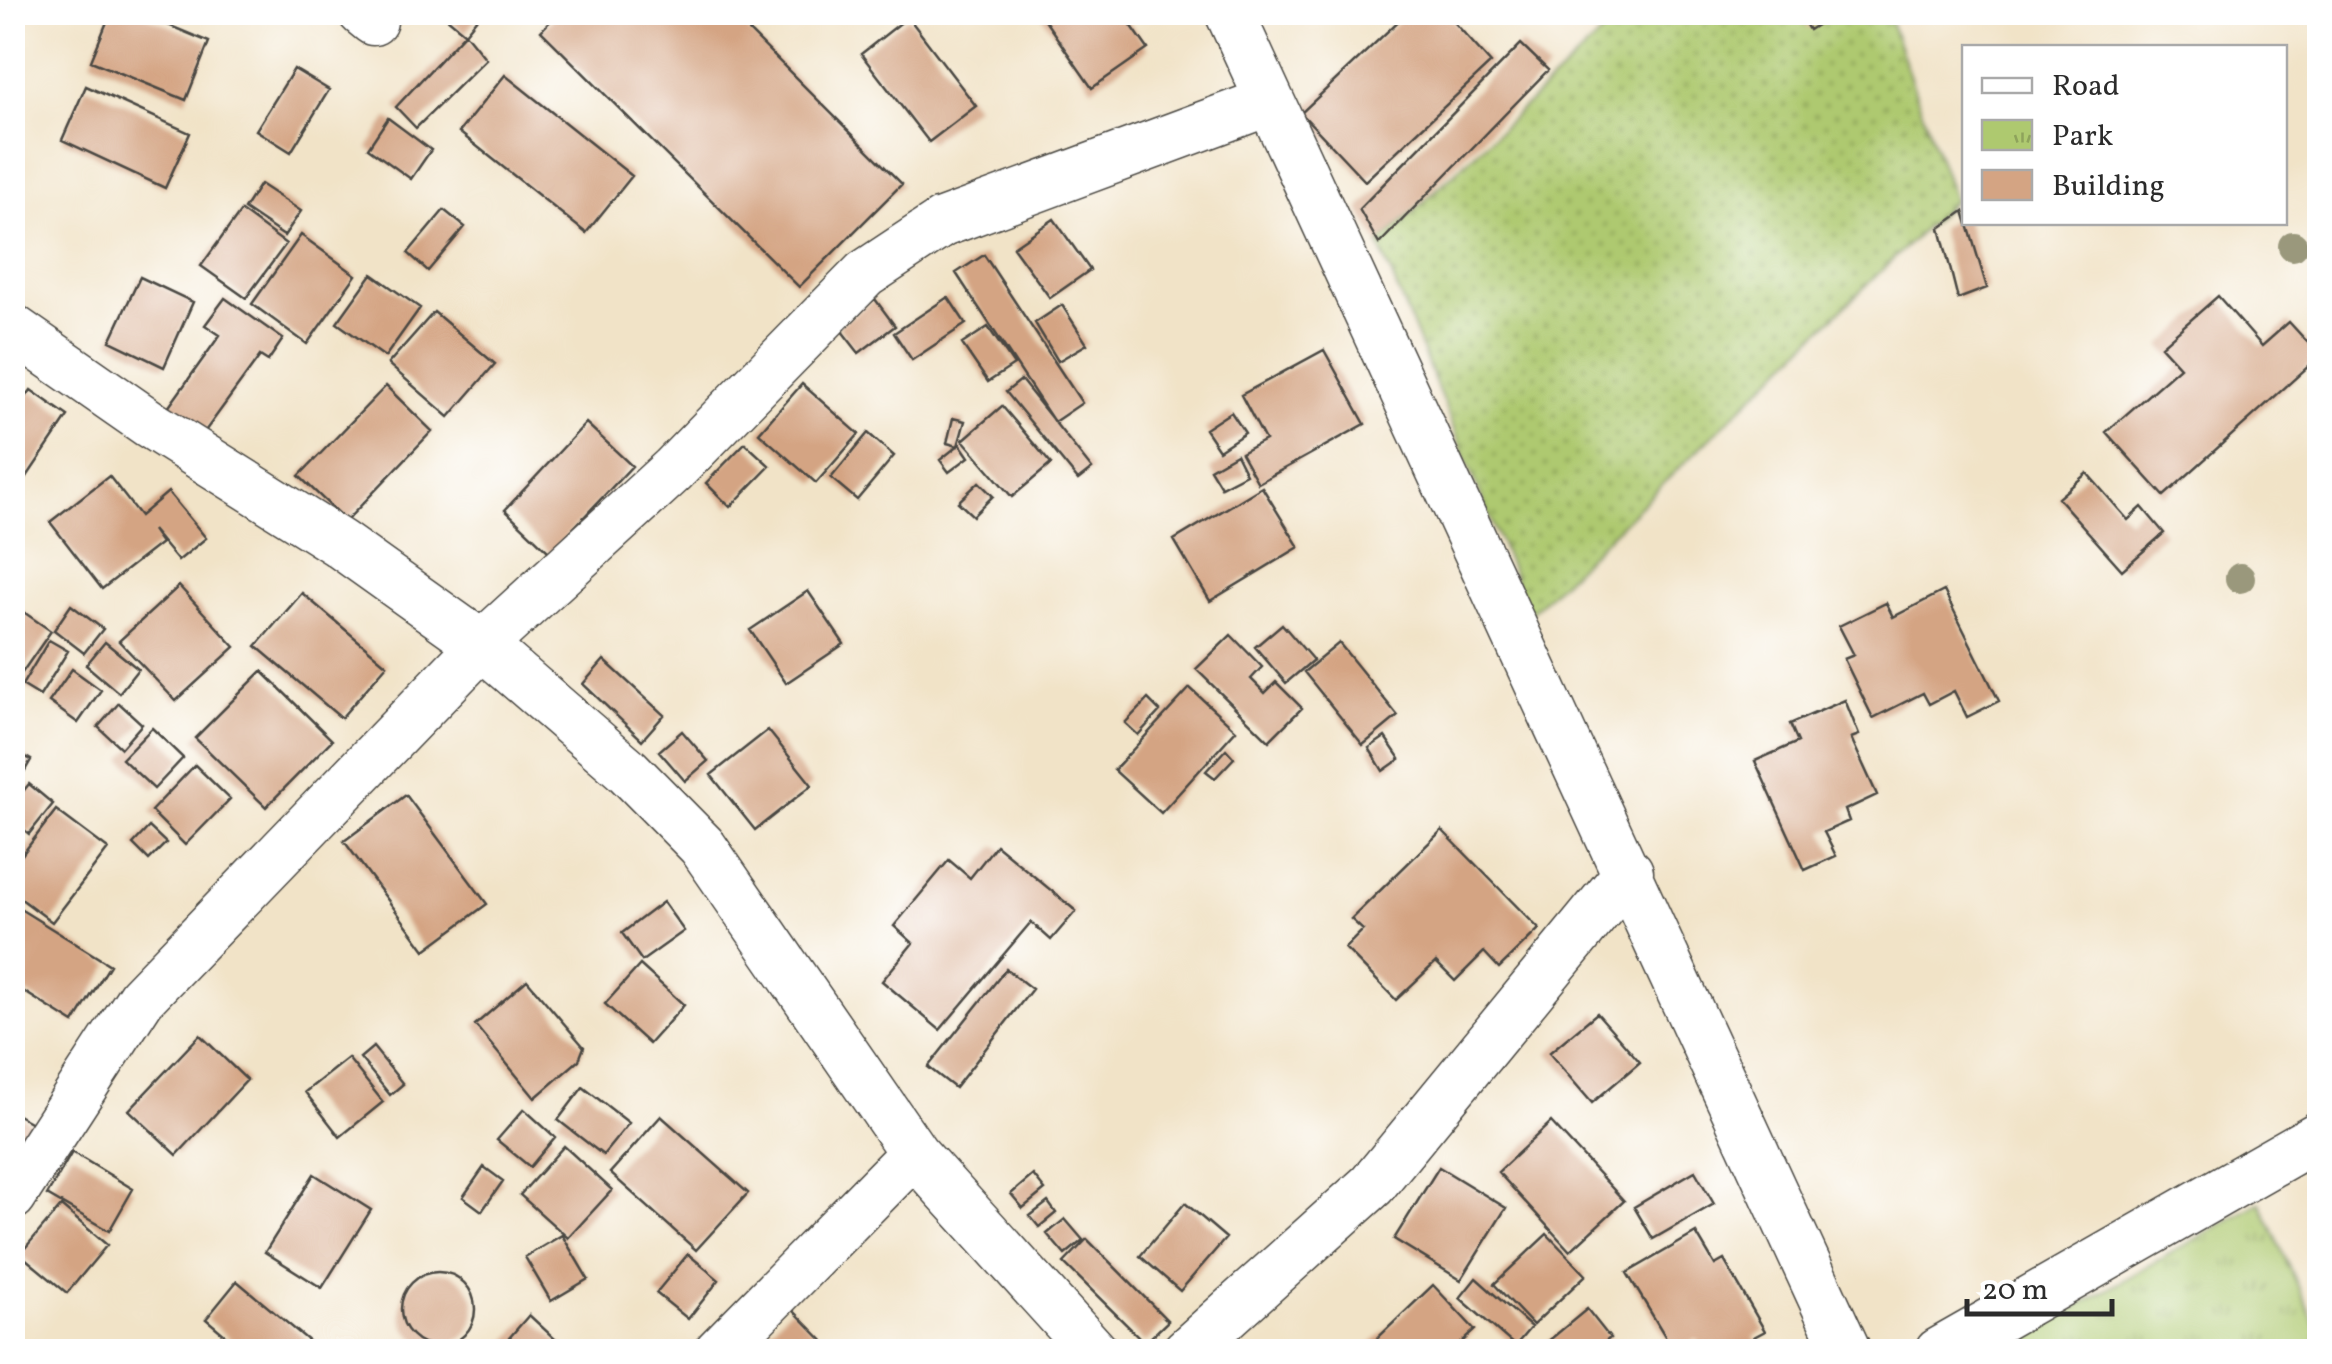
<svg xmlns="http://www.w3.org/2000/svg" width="2332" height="1364" font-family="Vollkorn,serif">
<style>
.grass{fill:url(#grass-dots);stroke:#6c7a4d;stroke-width:2.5}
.park{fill:url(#park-tufts);stroke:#6c7a4d;stroke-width:2.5}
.building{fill:#d4a483}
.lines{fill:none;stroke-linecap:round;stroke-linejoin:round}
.minor-casing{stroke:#494742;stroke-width:51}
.minor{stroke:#fff;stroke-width:48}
.tree{fill:#9a987c}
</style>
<defs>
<pattern id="grass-dots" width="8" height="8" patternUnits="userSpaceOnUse" patternTransform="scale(2.5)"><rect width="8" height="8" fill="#aec96f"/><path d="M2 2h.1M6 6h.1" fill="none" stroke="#8ea35b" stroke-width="1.8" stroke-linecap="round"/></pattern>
<pattern id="park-tufts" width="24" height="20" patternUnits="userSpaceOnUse" patternTransform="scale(2.5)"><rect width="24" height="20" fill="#aec96f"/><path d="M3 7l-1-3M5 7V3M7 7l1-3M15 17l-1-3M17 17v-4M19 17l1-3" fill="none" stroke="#8ea35b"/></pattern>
</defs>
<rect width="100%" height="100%" fill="#fff"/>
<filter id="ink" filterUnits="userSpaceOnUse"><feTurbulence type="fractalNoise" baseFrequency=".01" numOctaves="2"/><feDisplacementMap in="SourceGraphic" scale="20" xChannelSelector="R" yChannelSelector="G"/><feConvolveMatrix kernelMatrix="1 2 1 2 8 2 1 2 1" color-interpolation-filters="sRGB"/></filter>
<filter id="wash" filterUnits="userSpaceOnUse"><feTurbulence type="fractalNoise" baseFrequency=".0048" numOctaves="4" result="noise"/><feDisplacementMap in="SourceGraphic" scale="40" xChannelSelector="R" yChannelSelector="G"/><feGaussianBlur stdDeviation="2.25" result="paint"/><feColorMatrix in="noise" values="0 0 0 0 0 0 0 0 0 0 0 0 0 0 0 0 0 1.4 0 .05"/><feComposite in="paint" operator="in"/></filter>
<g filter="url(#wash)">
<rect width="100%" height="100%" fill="#f1e3c7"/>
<path class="grass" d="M1624,13h263l67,187 -425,414 -150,-370z"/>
<path class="park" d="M2260,1202l59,130v19h-319z"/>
<g id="blocks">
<path class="building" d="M111,12h26l72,30 -23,58 -95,-39z
M440,12h42l-17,21z
M559,12h171l172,172 -103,103 -258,-256z
M1039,12h83l26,37 -56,39z
M1408,12h37l46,51 -126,118 -64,-68z
M1798,12h39l-28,18z
M908,17l68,89 -47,36 -68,-88z
M465,33l21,26 -70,69 -20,-21z
M1521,44l27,26 -169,174 -20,-35z
M294,69l35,21 -38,62 -35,-22z
M505,75l127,101 -46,57 -127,-101z
M86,86l104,47 -25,55 -103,-48z
M388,118l43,32 -20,29 -43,-31z
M260,184l41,27 -17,25 -40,-27z
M444,210l21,17 -37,44 -20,-18z
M241,211l45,33 -40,54 -45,-32z
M1964,211l23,77 -29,11 -18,-71z
M1054,219l36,51 -40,28 -37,-51z
M301,235l55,40 -49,69 -55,-40z
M984,255l98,148 -28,19 -98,-149z
M372,274l48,34 -35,49 -48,-34z
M140,277l53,25 -29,65 -54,-26z
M2218,296l44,50 27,-24 31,34 -156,140 -58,-64 74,-65 -19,-21z
M948,297l18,27 -54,36 -18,-27z
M225,298l58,41 -15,22 -8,-5 -57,78 -35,-26 52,-73 -15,-10z
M875,299l20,27 -36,27 -21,-27z
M1062,305l25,39 -29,17 -23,-38z
M434,312l61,52 -46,53 -61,-53z
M988,327l26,38 -26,17 -26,-38z
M1324,350l41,74 -107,59 -17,-30 24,-13 -24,-45z
M1021,380l71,89 -14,11 -72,-88z
M802,384l57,50 -43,49 -57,-50z
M386,386l46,45 -86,90 -47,-45z
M31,390l37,26 -56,83v-82z
M1002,406l49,58 -39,33 -49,-57z
M1231,412l14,21 -26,17 -14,-21z
M953,418l12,3 -7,25 -11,-3z
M586,423l46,43 -82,87 -45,-43z
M868,433l26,23 -37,44 -26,-22z
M745,443l25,23 -40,41 -24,-24z
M960,444l9,13 -20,15 -9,-12z
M1236,454l10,20 -25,13 -11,-18z
M2087,473l41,47 14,-13 22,26 -42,37 -64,-72z
M109,476l31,40 28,-24 38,46 -28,23 -26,-31 9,13 -59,46 -52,-67z
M979,482l14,14 -20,20 -15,-14z
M1262,487l37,60 -89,54 -36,-61z
M179,586l56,61 -59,54 -57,-60z
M808,591l36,53 -58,39 -36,-53z
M1944,591l55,110 -32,16 -13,-26 -25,13 -6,-11 -50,25 -29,-59 10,-4 -15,-29 47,-23 7,14z
M302,593l85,72 -46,53 -85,-72z
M12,604l39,27 -32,46 -7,-4z
M71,605l32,24 -19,24 -30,-23z
M1282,624l31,36 -27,23 -31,-36z
M1231,635l31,32 -11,12 14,14 11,-11 26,26 -33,33 -73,-72z
M49,640l19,11 -28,45 -18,-11z
M105,642l33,27 -19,24 -33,-28z
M1339,643l59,73 -35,29 -59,-73z
M604,660l60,55 -22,25 -59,-56z
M72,669l29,21 -23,33 -29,-21z
M262,671l70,69 -66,67 -71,-69z
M1190,688l46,42 -75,83 -47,-43z
M1148,699l12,12 -22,24 -13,-12z
M1845,700l14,35 -8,3 26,57 -32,15 4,11 -25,11 12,24 -31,14 -50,-109 43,-19 -8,-18z
M119,703l23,21 -21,24 -23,-21z
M152,728l31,30 -29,31 -32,-30z
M768,730l44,55 -57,45 -44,-55z
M682,731l26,30 -23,20 -26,-30z
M1385,737l15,22 -17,12 -14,-23z
M12,749l19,11 -19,33z
M1226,749l8,9 -19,20 -9,-7z
M195,765l35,34 -45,46 -34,-34z
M29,784l24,20 -24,30 -17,-14v-15z
M406,795l81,109 -62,46 -81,-109z
M56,810l52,39 -56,73 -40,-30v-24z
M149,827l17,16 -17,17 -16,-16z
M1442,830l97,99 -40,39 -15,-16 -29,29 -19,-19 -40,38 -51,-52 18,-18 -12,-11z
M996,845l80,66 -25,29 -20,-18 -91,108 -58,-49 31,-38 -19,-17 55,-66 21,18z
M663,902l21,29 -42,30 -20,-28z
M12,904l98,61 -36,58 -62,-39z
M640,965l44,40 -35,39 -44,-40z
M1006,969l26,20 -77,99 -27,-21z
M527,980l57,67 -5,13 -44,38 -60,-73z
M1597,1013l43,49 -48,41 -43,-50z
M200,1035l47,45 -70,75 -48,-45z
M373,1047l30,37 -13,11 -30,-37z
M348,1058l35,44 -43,35 -35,-45z
M583,1087l46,36 -26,32 -45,-35z
M524,1109l31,28 -25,30 -33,-27z
M12,1112l31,17 -31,29z
M661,1116l87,77 -52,57 -86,-77z
M1551,1122l73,79 -54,50 -72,-79z
M564,1146l48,44 -44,48 -48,-43z
M72,1152l61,37 -24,42 -62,-36z
M484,1167l19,14 -21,30 -19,-14z
M1439,1167l67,41 -45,72 -67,-41z
M1695,1171l19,33 -61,35 -19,-32z
M314,1174l57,36 -49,78 -57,-36z
M1033,1175l12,15 -22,18 -12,-14z
M1048,1202l8,11 -17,14 -9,-11z
M1185,1203l41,35 -46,53 -40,-35z
M61,1206l46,39 -40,48 -47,-39z
M1065,1219l18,21 -18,15 -18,-21z
M1696,1233l19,32 9,-5 41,71 -11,6 9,15h-60l-7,-13 -22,12 -47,-78z
M1547,1234l39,41 -53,50 -39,-41z
M562,1235l26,44 -37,22 -26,-44z
M1087,1239l81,82 -23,22 -81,-80z
M688,1254l31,26 -31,39 -32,-26z
M401 1309a37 37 0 1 1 74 0a37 37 0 1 1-74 0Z
M1476,1278l55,49 -16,19 -55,-48z
M237,1281l85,71h-77l-39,-33z
M1433,1285l42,45 -24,22h-88z
M791,1308l43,44h-86z
M1587,1309l23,29 -17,14h-58z
M529,1315l40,37h-72z"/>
</g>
</g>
<g filter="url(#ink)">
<use href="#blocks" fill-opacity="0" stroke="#494742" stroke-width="2.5"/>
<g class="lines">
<g class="minor-casing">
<path id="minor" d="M362,12l11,9
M1229,12l618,1340
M12,328l138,96 189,119 143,102 145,125 75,76 212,307 180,199
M12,1196l129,-198 341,-353 191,-175 192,-196 77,-51 328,-122
M718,1352l196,-199
M1186,1352l186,-167 257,-313
M1939,1352l381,-217"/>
</g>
<use href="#minor" class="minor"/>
</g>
<g class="tree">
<circle cx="2293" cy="246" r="15"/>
<circle cx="2240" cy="578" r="15"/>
</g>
</g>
<rect width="2332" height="1364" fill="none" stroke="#fff" stroke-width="50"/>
<rect x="1962" y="45" width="325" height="180" fill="#ffffff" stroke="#aaaaaa" stroke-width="2.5"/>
<rect x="1982" y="78" width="50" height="15" fill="#ffffff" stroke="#aaaaaa" stroke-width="2.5"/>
<text x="2052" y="95" font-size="30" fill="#2b2b2b">Road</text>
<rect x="1982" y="120" width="50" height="30" fill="url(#park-tufts)" stroke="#aaaaaa" stroke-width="2.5"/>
<text x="2052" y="145" font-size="30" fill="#2b2b2b">Park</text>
<rect x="1982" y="170" width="50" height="30" fill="#d4a483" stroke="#aaaaaa" stroke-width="2.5"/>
<text x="2052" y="195" font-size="30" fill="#2b2b2b">Building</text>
<path d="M1967 1299v15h145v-15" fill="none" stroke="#2b2b2b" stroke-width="5"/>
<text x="1982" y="1299" font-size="30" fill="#2b2b2b" stroke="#ffffff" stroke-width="8" paint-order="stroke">20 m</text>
</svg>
